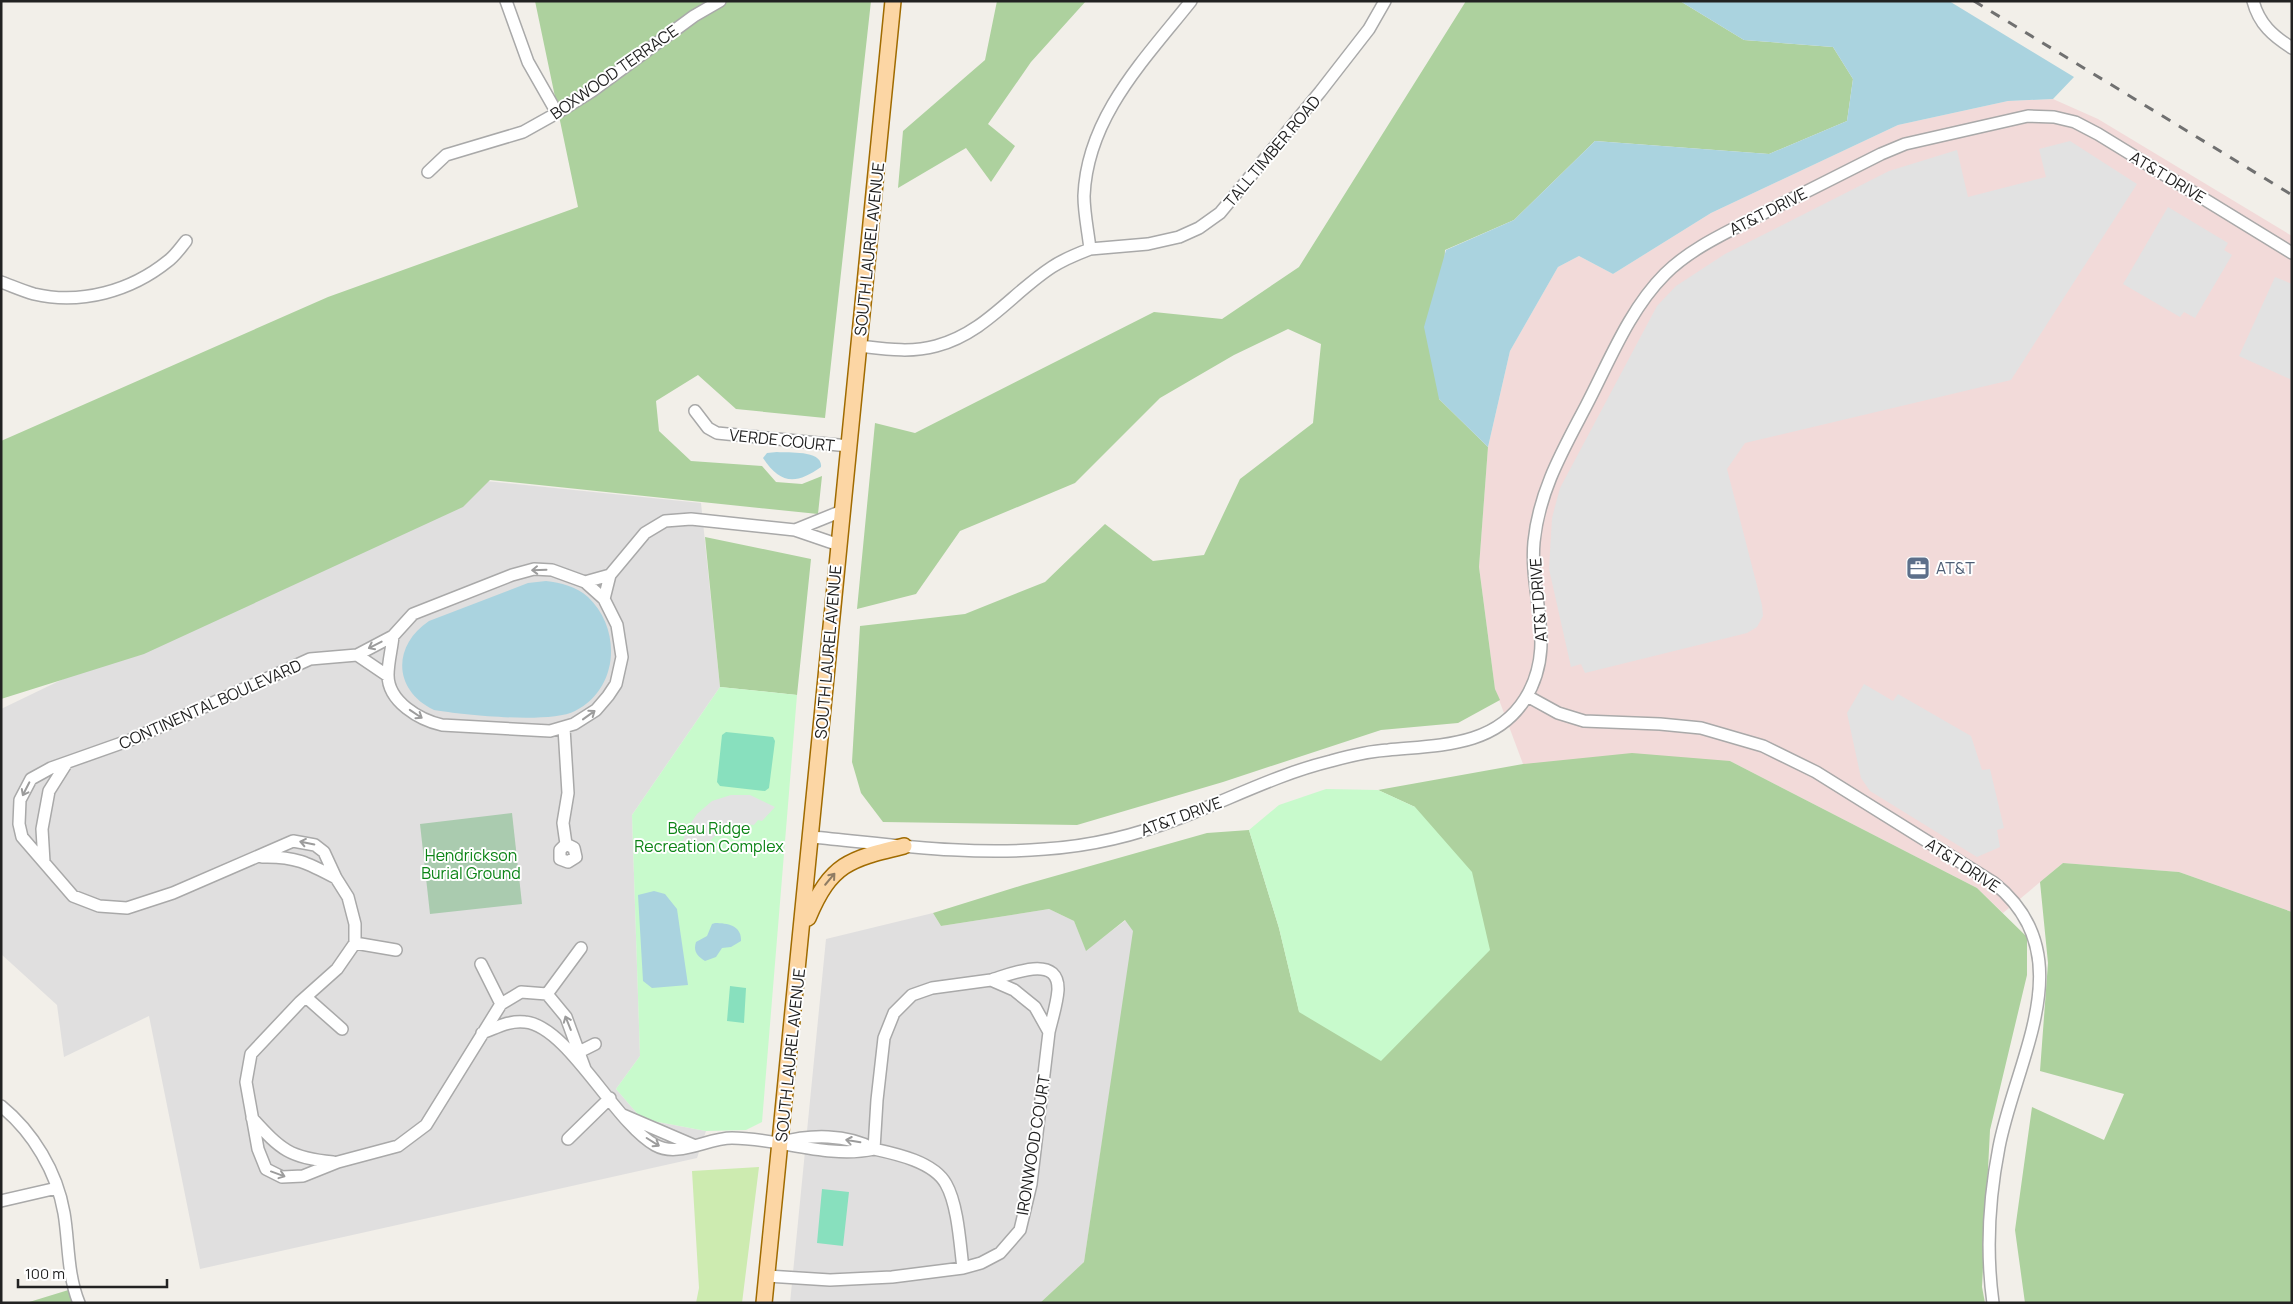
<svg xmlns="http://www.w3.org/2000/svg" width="2293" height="1304" font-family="Manrope,sans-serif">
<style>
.residential{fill:#e0dfdf}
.commercial{fill:#f2dad9}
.grass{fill:#cdebb0}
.forest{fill:#add19e}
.cemetery{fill:#aacbaf}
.park{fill:#c8facc}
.pitch{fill:#88e0be}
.parking{fill:#e2e2e2}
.water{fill:#aad3df}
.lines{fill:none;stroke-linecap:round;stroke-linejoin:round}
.minor-casing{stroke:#a9a9a9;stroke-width:14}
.major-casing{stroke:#a06b00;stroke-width:18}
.minor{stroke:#fff;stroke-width:11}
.major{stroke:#fcd6a4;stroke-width:15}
.rail{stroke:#707070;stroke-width:3;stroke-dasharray:10 10;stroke-linecap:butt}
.oneway{stroke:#9c9c9c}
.oneway2{stroke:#8f7c63}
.labels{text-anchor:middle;stroke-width:4;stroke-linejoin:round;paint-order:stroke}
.street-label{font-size:16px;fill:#222;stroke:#fff}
.service-label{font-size:16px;fill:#4e5e75;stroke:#fff;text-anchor:start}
.park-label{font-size:16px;fill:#0c8416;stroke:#fff}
</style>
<rect width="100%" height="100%" fill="#f2efe9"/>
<path class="residential" d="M476,480l225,23 19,184 -88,128 8,241 -24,33 26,30 64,12 -9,27 -497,111 -51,-253 -85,41 -7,-52 -56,-51v-245z
M1049,909l25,12 12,29 40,-30 8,11 -50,331 -44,41h-250l36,-364 107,-26 8,13z"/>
<path class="commercial" d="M2053,99l45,20 194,117v676l-113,-40 -116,-9 -60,50 -26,-25 -247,-127 -207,3 -28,-75 -16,-122 9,-120 22,-96 48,-84 21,-11 34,18 98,-61 187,-88 110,-24z"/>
<path class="grass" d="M759,1167l-17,136h-46l3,-15 -7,-117z"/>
<path class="forest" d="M535,1h336l-46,417 -89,-9 -38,-34 -42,26 3,30 32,30 71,5 14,16 26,2 20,-8 -4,38 -328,-34 -27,27 -319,147 -143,45v-258l327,-144 250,-90z
M997,1h89l-55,61 -43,62 27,22 -24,36 -25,-34 -68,40 5,-57 82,-71z
M1466,1h214l64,39 89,7 20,32 -6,42 -78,33 -174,-13 -81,79 -69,30 -6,149 49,48 -9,120 16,122 5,11 -42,23 -77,7 -158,52 -146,43 -194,-3 -22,-29 -9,-31 8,-136 105,-12 80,-32 60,-58 48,37 51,-6 36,-76 73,-56 8,-79 -33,-15 -54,26 -74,43 -85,85 -115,48 -44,63 -59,15 18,-186 40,10 239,-121 68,7 77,-52z
M705,537l106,22 -14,136 -77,-8z
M1632,753l98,8 247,127 50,49v38l-37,155 -8,157 3,16h-945l44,-41 49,-331 -8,-11 -39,31 -12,-30 -25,-12 -108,17 -8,-13 90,-28 184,-52 42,-3 30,98 20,83 116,-204 -37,-17 145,-26z
M2063,863l116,9 113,40v391h-267l-10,-73 17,-123 72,33 20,-46 -84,-23 8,-108 -8,-81z
M75,1288l6,15h-55z"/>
<path class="cemetery" d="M512,813l10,91 -92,10 -10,-90z"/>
<path class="park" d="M720,687l77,8 -35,427 -16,8 -40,1 -64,-12 -26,-30 24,-33 -8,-241z
M1326,789l52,1 37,17 57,65 18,78 -109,111 -82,-49 -20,-84 -30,-98 30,-25z"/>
<path class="pitch" d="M726,732l47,5 2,4 -6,47 -4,3 -45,-5 -3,-4 5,-47z
M730,986l16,2 -2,35 -17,-2z
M822,1189l27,3 -6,54 -26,-3z"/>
<path class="parking" d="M2070,141l67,43 -126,196 -266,63 -18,26 35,136 1,11 -6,11 -10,6 -162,40 -4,-9 -10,3 -22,-98 3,-51 8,-30 97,-182 19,-20 49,-32 164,-83 68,-21 11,47 78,-20 -7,-28z
M2168,207l60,36 -4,7 8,5 -37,63 -11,-6 -4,5 -57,-33z
M2275,277l17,7v96l-53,-24z
M1864,684l29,17 5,-7 73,42 11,34 8,-1 14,59 -7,2 3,17 -23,10 -107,-66 -9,-13 -14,-65z
M731,795h19l25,12 -13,14 -4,-1 -4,5 -18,-2 -16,7 -9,10 -3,12 -27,-3 5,-19 11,-16 15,-13z"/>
<path class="water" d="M1680,1h269l125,76 -21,22 -45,2 -110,24 -187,88 -98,61 -34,-18 -21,11 -48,84 -22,96 -49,-48 -15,-72 22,-77 68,-30 81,-79 174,13 78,-33 6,-42 -20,-32 -89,-7z
M777,452c12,1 46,-2 44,15 -25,18 -41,17 -58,-9l4,-5z
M546,581c15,2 30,5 42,16 34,32 31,92 -13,114 -25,13 -111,4 -141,-1 -41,-20 -42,-64 -5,-89l99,-38z
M654,891l11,3 12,15 11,76 -36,3 -9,-7 -5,-86z
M715,923c13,0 27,3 26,18l-10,6 -9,1 -6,9 -11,4c-8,-5 -12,-10 -9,-19l11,-6 5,-12z"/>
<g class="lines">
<g class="minor-casing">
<path id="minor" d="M506,1l22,61 29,51
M1191,1c-46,58 -104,116 -107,195 0,17 4,35 6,53l58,-5 31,-7 20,-9 21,-15 100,-121 49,-63 16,-28
M2253,1c6,23 20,35 39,47
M428,172l18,-17 77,-23 34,-19 35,-22 102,-75 26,-15
M1,282c11,4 22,9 33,12 47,11 97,-3 134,-33 7,-5 13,-14 18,-20
M859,346c26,3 52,7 77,0 49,-13 76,-53 116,-79 12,-8 25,-13 38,-18
M695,411l13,17 9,5 132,13
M839,545l-44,-15 47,-19
M585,582l25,-7
M604,599l6,-24 35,-42 20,-12 26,-2 104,11
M393,636c-1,12 -5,26 -5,39 0,27 32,45 54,50l108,6 24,-7 22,-14 12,-14 8,-12 6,-27 -5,-32 -13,-26 -19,-17 -33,-12 -18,-1 -22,6 -99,39 -20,22 -36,19 -47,4 -177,80 -82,29 -20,11 -11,21 -1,24 3,13 51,59 26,10 28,2 46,-15 120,-52 22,4 9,7 12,26 12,19 7,27v19l-18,26 -37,33 -49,52 -5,28 12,67 8,20 16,8 21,-1 35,-14 60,-16 28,-21 75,-121 20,-12 26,2 19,23 19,52
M357,655l31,21
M1527,696l31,17 26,8 76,3 41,4 62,18 53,26 178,111c90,72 22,175 5,264 -10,51 -13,105 -6,156
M564,728l4,65 -5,30 3,21 -6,6v9l8,3 8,-5 -2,-9 -8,-4
M812,837c77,7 156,19 233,12 47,-3 92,-14 135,-31 50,-19 98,-44 151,-57 18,-5 38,-10 57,-11 50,-5 107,-3 137,-51 33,-53 4,-102 9,-157 5,-51 29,-92 52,-136 23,-44 43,-96 79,-132 27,-27 65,-43 99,-61 39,-20 78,-39 117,-59l24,-10 123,-28 26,1 21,5 23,12 194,119
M262,857c33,-1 46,6 74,21
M44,862l-2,-33 7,-38 17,-27
M355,943l41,7
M481,964l20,40
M991,980c20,-6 68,-27 67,10 -1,14 -6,29 -9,42
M547,994l34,-46
M307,998l35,31
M482,1033c14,-5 27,-13 43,-11 43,4 90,101 130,123 23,13 52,-7 77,-7 47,0 95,21 142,11 -27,-15 -64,-15 -94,-6
M579,1052l16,-8
M1,1106c32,26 56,66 63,107 5,29 3,61 15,90
M623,1115l70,30
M252,1118c29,32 38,40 81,44
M568,1139l42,-41
M1,1201l56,-13
M767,1276l63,4 62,-3 71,-9 18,-5 19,-10 20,-23 11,-46 18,-152 -14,-25 -21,-17 -23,-10 -59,8 -20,7 -18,18 -10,25 -7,62 -3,49c23,5 60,13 72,35 12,21 14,61 17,84"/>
</g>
<g class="major-casing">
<path id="major" d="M808,918c23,-55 42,-59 96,-72
M764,1303l129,-1302"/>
</g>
<use href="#minor" class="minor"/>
<use href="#major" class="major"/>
<path class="rail" d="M1974,1l318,194"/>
</g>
<defs><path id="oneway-shaft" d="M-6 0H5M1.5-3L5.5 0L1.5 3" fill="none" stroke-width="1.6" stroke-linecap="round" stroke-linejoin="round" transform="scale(1.25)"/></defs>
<g class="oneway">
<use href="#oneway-shaft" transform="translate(539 570) rotate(178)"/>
<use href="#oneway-shaft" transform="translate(375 645) rotate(153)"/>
<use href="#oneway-shaft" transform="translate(416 714) rotate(34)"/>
<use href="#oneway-shaft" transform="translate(589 715) rotate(-36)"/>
<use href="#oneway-shaft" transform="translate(26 789) rotate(117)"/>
<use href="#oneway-shaft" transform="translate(307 843) rotate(-168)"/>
<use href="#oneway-shaft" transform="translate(568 1023) rotate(-112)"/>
<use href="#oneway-shaft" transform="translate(853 1141) rotate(-171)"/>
<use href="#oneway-shaft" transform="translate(653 1142) rotate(32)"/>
<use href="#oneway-shaft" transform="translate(278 1174) rotate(20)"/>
</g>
<use class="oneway2" href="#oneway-shaft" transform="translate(830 879) rotate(-50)"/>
<defs>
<g id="office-square" transform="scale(1.25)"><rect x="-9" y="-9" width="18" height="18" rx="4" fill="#5c6f8a" stroke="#fff"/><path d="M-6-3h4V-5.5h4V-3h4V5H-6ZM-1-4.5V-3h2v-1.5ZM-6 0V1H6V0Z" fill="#fff"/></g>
</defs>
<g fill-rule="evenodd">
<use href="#office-square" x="1918" y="568"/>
</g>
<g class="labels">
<g class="street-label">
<text transform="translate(614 72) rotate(-35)" y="6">BOXWOOD TERRACE</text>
<text transform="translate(1272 151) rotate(-50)" y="6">TALL TIMBER ROAD</text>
<text transform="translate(2168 177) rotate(31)" y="6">AT&amp;T DRIVE</text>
<text transform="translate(1768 211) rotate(-27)" y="6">AT&amp;T DRIVE</text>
<text transform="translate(869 249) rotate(-84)" y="6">SOUTH LAUREL AVENUE</text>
<text transform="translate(782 440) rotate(6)" y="6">VERDE COURT</text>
<text transform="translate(1538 600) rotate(-94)" y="6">AT&amp;T DRIVE</text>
<text transform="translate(828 652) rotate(-85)" y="6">SOUTH LAUREL AVENUE</text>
<text transform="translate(210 704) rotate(-24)" y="6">CONTINENTAL BOULEVARD</text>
<text transform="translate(1181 816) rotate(-20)" y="6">AT&amp;T DRIVE</text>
<text transform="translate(1963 865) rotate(33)" y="6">AT&amp;T DRIVE</text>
<text transform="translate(790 1055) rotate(-84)" y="6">SOUTH LAUREL AVENUE</text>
<text transform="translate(1033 1145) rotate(-81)" y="6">IRONWOOD COURT</text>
</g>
<g class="service-label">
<text x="1936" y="574">AT&amp;T</text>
</g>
<g class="park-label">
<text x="709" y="834">Beau Ridge<tspan x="709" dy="18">Recreation Complex</tspan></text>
<text x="471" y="861">Hendrickson<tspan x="471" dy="18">Burial Ground</tspan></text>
</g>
</g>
<rect width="2293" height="1304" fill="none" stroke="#222222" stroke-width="5"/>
<path d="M18 1279v8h149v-8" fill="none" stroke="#222222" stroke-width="2.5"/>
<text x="25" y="1279" font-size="15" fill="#222222" stroke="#ffffff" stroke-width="4" paint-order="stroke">100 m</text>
</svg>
